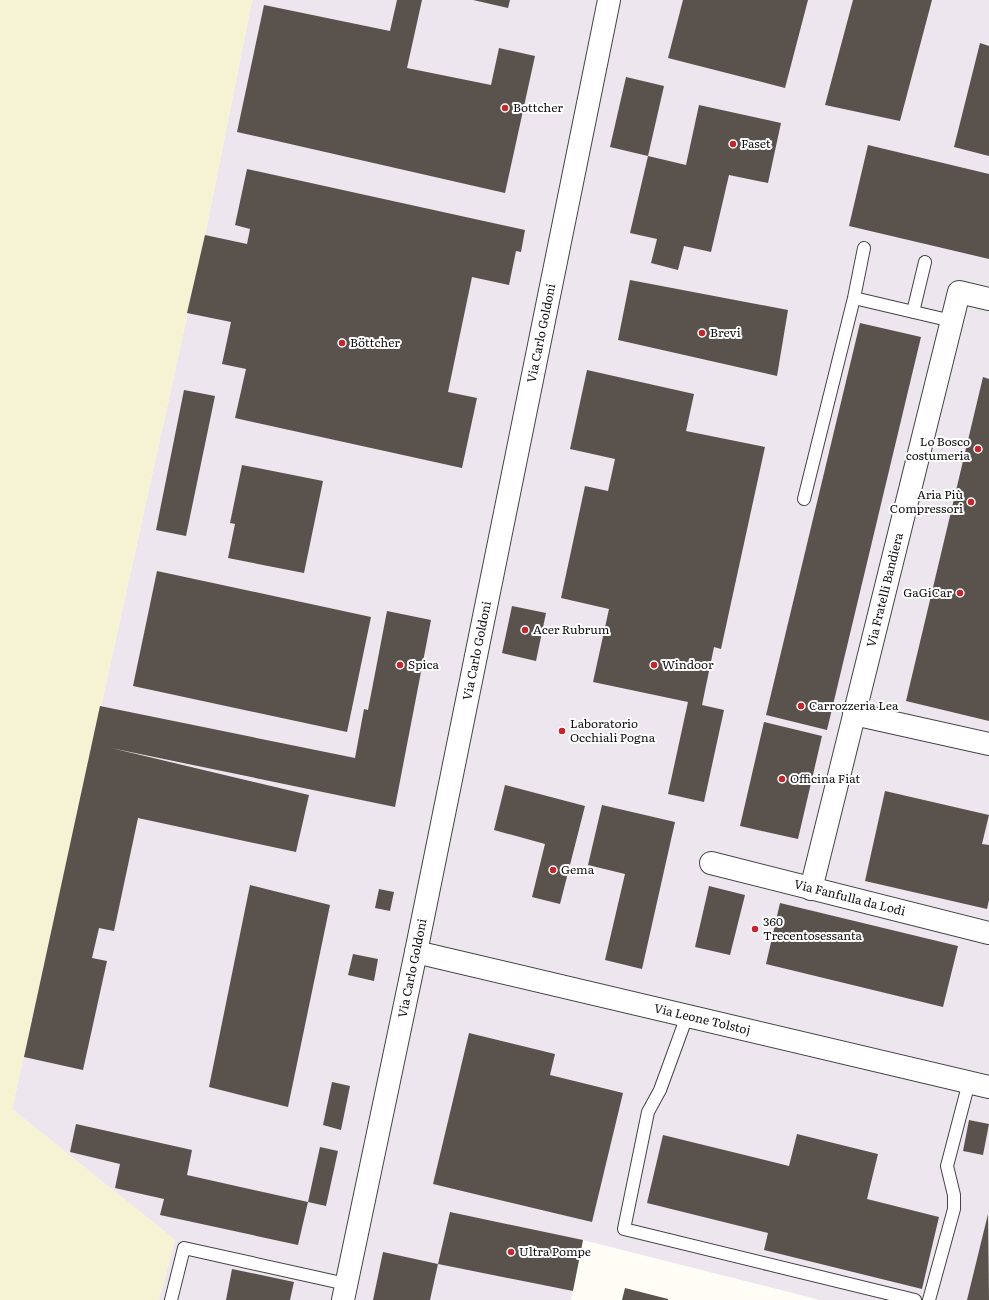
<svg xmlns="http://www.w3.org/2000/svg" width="989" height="1300" font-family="Literata,serif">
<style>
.industrial{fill:#eee6ef}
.farmland{fill:#f6f3d4}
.building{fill:#5a524d}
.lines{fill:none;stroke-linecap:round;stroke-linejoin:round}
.service-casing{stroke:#444;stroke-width:14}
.minor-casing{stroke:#444;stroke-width:24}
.service{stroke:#fff;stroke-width:12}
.minor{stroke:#fff;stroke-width:22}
.poi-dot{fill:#c4262e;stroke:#fff;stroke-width:1.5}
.labels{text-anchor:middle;stroke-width:4;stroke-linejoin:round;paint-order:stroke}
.poi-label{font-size:12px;fill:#111;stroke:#fff;text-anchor:start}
.street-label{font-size:12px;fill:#111;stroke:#fff}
</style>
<rect width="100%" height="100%" fill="#fffdf5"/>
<path class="industrial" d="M252,0h737v1300h-169l-237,-60 -12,60h-412l16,-60 -163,-131 193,-874z"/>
<path class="farmland" d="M0,0h252l-47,235 -193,874 163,131 -16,60h-159z"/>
<path class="building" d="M397,0h25l-15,68 84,17 8,-37 36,8 -30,137 -268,-61 27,-127 126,26z
M473,0h37l-2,8z
M683,0h125l-23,88 -117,-30z
M853,0h79l-32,121 -75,-16z
M980,43l9,3v110l-35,-9z
M626,77l38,9 -16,70 -38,-9z
M699,105l82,18 -13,60 -39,-8 -18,77 -27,-6 -6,24 -27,-7 6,-24 -27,-6 18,-77 38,9z
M868,145l121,29v85l-140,-33z
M247,169l278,61 -4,22 -5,-1 -7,34 -37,-8 -24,115 29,6 -15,70 -227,-50 11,-49 -24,-5 9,-42 -44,-9 18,-78 42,9 3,-15 -15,-4z
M630,280l158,30 -11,66 -159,-36z
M860,323l61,14 -94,393 -61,-15z
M587,370l107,24 -8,37 79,16 -44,202 -7,-2 -12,58 22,5 -20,92 -36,-8 20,-92 -95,-20 16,-73 -48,-11 24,-112 23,5 7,-32 -45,-10z
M983,377l6,2v342l-83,-20z
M184,390l31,6 -29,140 -30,-6z
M242,465l81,16 -19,92 -76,-15 7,-34 -5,-1z
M157,571l214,46 -24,115 -214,-46z
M512,606l34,7 -10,48 -34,-8z
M387,611l44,9 -36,187 -284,-59 198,47 -13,57 -158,-34 -24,113 -15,-3 -7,30 15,3 -24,109 -59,-13 76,-351 255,52 9,-49 4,1z
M764,722l58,14 -24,103 -58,-13z
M505,785l80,21 -25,98 -28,-7 13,-53 -51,-14z
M885,791l104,24 -7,29 7,1v55l-2,9 -122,-28z
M602,805l73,17 -33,147 -37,-9 20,-86 -37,-9z
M250,885l80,20 -42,202 -79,-20z
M709,886l36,9 -15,60 -35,-8z
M379,889l15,3 -4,19 -15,-3z
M780,903l178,43 -15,61 -177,-43z
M353,954l25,5 -4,22 -26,-6z
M469,1033l86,21 -5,21 73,18 -31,129 -159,-38z
M332,1082l18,4 -9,44 -18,-5z
M969,1120l20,4 -6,31 -20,-4z
M76,1124l116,26 -5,25 121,27 12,-55 18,4 -12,55 -18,-4 -10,43 -138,-30 4,-16 -49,-11 5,-24 -50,-12z
M797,1134l81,20 -11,45 72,18 -17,72 -158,-39 4,-17 -121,-30 16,-68 126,31z
M450,1212l133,28 -10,51 -135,-27z
M988,1214l1,86h-22z
M383,1252l55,12 -8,36h-57z
M232,1269l62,13 -4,18h-64z
M625,1288l43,11v1h-46z"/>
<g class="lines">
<g class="service-casing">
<path id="service" d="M854,298l98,23
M913,312l12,-50
M804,499l50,-201 10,-50
M687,1016l-27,74 -12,22 -24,117 291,71
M171,1300l13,-52 162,36
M929,1300l25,-91v-14l-7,-29 22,-84"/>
</g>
<g class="minor-casing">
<g id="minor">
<path d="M854,714l135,30"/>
<path id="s1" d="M711,863l278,70"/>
<path id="s2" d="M811,889l148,-597 30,7"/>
<path id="s3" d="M416,952l573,135"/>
<path id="s4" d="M343,1300l73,-348 193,-952"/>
</g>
</g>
<use href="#service" class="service"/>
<use href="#minor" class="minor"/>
</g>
<g class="poi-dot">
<circle cx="505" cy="108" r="4"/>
<circle cx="733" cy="144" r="4"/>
<circle cx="702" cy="333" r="4"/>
<circle cx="342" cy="343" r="4"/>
<circle cx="978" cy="449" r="4"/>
<circle cx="971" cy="502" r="4"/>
<circle cx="960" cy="593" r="4"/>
<circle cx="525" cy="630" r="4"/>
<circle cx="400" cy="665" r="4"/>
<circle cx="654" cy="665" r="4"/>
<circle cx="801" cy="706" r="4"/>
<circle cx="562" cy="731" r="4"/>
<circle cx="782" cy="779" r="4"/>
<circle cx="553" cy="870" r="4"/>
<circle cx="755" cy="929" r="4"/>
<circle cx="511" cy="1252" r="4"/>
</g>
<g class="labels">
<g class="poi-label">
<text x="513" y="112">Bottcher</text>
<text x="741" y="148">Faset</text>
<text x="710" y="337">Brevi</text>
<text x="350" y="347">Böttcher</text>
<text x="970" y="446" text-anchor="end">Lo Bosco<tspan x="970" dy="14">costumeria</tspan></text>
<text x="963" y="499" text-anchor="end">Aria Più<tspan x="963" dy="14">Compressori</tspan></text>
<text x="952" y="597" text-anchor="end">GaGiCar</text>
<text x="533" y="634">Acer Rubrum</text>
<text x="408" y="669">Spica</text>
<text x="662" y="669">Windoor</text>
<text x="809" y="710">Carrozzeria Lea</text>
<text x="570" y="728">Laboratorio<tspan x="570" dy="14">Occhiali Pogna</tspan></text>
<text x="790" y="783">Officina Fiat</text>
<text x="561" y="874">Gema</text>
<text x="763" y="926">360<tspan x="763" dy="14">Trecentosessanta</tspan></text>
<text x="519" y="1256">Ultra Pompe</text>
</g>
<g class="street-label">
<text dy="4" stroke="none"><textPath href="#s4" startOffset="987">Via Carlo Goldoni</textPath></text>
<text dy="4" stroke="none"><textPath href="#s2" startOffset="308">Via Fratelli Bandiera</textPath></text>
<text dy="4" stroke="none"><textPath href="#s4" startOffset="663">Via Carlo Goldoni</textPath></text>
<text dy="4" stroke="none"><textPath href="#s1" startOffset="143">Via Fanfulla da Lodi</textPath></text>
<text dy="4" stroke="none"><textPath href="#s4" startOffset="339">Via Carlo Goldoni</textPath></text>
<text dy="4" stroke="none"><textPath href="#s3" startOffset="294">Via Leone Tolstoj</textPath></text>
</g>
</g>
</svg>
